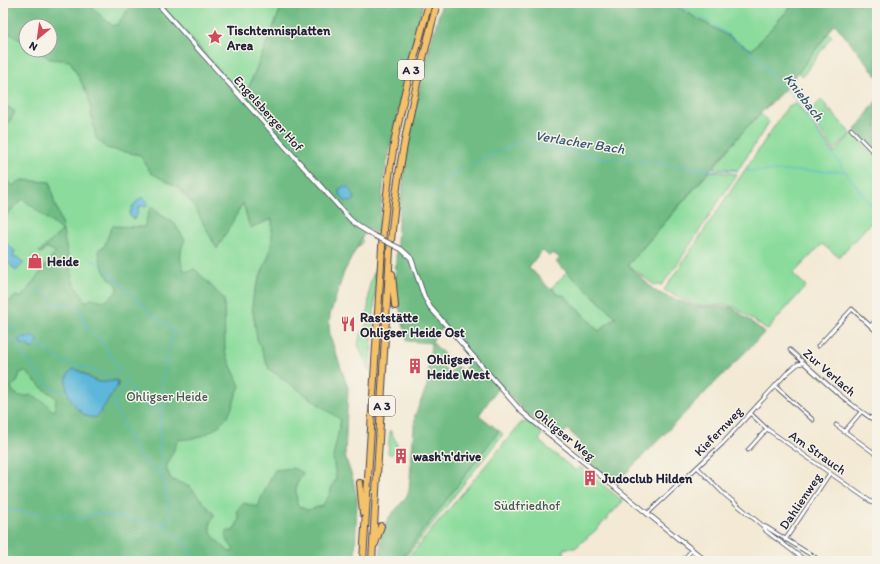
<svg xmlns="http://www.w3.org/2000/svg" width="880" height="564" font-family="Itim,sans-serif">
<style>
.green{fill:#8bdc9c;stroke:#567f6c;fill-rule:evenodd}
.forest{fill:#70bc84;stroke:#496f60;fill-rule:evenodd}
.water{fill:#5cb7da;stroke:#3f6c8a}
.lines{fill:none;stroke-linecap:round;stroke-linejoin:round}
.stream{stroke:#5cb7da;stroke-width:1}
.minor-casing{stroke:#414052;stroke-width:4.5}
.tertiary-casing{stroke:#414052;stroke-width:5.5}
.motorway-casing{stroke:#414052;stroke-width:8}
.minor{stroke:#fff;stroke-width:3}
.tertiary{stroke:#fff;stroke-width:4}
.motorway{stroke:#f4c26a;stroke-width:6}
.tertiary-bridge-casing{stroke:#414052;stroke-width:5.5;stroke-linecap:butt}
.tertiary-bridge{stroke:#fff;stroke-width:4}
.labels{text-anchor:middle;stroke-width:3;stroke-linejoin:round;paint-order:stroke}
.shield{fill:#f7f3e8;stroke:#62616f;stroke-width:1}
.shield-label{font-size:12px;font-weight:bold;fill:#22223b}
.poi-label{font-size:13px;font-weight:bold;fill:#22223b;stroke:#f7f3e8;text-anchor:start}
.street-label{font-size:13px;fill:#22223b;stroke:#f7f3e8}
.park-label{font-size:13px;fill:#425a58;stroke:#f7f3e8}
.water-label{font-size:14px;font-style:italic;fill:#365673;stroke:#f7f3e8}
</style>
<rect width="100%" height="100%" fill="#f7f3e8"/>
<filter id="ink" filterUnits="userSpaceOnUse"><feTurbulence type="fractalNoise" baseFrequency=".025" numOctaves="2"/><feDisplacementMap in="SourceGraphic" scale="8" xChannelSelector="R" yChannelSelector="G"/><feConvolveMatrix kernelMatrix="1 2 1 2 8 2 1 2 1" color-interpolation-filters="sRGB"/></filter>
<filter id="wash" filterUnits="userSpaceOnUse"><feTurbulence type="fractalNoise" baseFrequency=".012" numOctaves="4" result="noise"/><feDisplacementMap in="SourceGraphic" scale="16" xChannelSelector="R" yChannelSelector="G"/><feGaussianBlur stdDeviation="0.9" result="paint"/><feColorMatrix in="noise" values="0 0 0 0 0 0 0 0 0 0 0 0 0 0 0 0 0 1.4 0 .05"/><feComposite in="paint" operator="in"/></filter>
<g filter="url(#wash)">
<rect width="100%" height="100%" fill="#f3e9d4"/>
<path class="green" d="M3,3h150l210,238 -14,16 -30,45 22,118 -1,4 14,124 -351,13zM26,26h24v24h-24z
M160,3h123l-37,91 -5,1z
M671,3h123l-42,47z
M829,33l3,3 -29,40 -5,-4z
M821,100l8,8 -13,16 -9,-9z
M797,104l37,49 19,-20 24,26v57l-38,41 -17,-13 -29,30 13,12 -39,44 -32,-23 -12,-2 -24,1 -7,-2 -28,-14 124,-184z
M830,110l21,24 -17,16 -18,-25z
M761,114l8,8 -31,48 -25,-2 32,-39z
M710,171l27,3 -61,92 -14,19h-8l-26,-20z
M377,265l-7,104 -1,2 -11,-26 2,-9 7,-13 3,-39z
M567,272l49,45 -17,14 -34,-35 -9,-2 -4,-7z
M528,422l14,12 -3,7 37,30 4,-4 43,34 -25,27 -23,20h-11v13h-156l2,-5 111,-133z
M390,430l7,14 -2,7 -4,4 -3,-2z
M499,431l4,3 -100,127h-3z
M768,529l49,32h-9z"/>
<path class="forest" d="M3,3h92l-3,5 21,18 2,-2 2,1 12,-17 -1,-2 1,-3h31l82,93 4,-2 37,-91h140l-38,168 -7,63 -11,-5 -3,5 -20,38 -14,43 -1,13 2,11 17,49 -3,68 8,24 4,18 -2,63h-352v-254l13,-11 5,2 35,-46 -9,-4 -6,5 -2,-1 23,-21 -39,-32 -20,19v-41l9,9 10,-6 28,2 4,19 7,20 12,61 13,20 7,-4c14,5 17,3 25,-10 -2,-6 -5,-6 -9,-10 -7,-7 -10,-20 -10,-29l5,-2 8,-21 32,1 7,-21 10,9 13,8 11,17c-5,9 -6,21 -1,30l4,1 5,-2 3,1 28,29 1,53 15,34c-5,9 -6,19 -11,28 -5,9 -17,18 -27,22 -7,3 -17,3 -24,4l-12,28 5,11 19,8 24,27v2c-11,15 4,25 14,35l3,1 3,-2 -8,-11v-5l2,-3h5l6,-11 -2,-10 7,-7 14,4 4,-11 13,-26 18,-2 10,5 -7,13 1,19 10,5 15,-4 8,-12 2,-8 4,-7 -3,-22 8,-37 -72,-51 -12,-30 -5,-33 2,-14 15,-37 3,-16v-20l-22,9 -7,-25 -26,46 -24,-45 -16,-17 -26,-14 -11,-18 -34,-7 -10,-10 -8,-43 -18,-34 -20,-2 -14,-9h14v-24h-24v18l-23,-15zM74,369c10,2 18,13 29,14 5,0 9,-2 13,-3l3,3 -10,16 -25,16 -5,-5 -11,-16zM25,371l17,17 11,7 3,4 -1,12c-6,-1 -6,-6 -11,-9 -4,-3 -8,-3 -12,-7 -9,2 -19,2 -21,-9l6,-4 3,-9z
M442,3h229l81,47 42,-47h83v73l-42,-52 -47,62 -43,43 -117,136 27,26 11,5 30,11h23l14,1 30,23 1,2 -149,151 -42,-33 8,-9 -14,-13 -8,10 -36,-29 -23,-25 -21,30 20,16 -99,130h-19c0,-11 -2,-27 4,-37 6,-12 19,-20 24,-33l6,-76 12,-29 4,-43 -24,-2 -10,-45 -2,-18 3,-54 10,-84 16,-73zM541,251h2l6,5 4,-3 7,5 -4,4 60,55 -17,14 -34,-35 -9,-2 -4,-7 -2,2 -21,-22zM442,327l30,32 -9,12 -7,-5 -7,7 -7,-8 5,-8 -15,-15 2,-5z
M877,100v54l-22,-24z
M3,103l12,9 -12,21z"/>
<path class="water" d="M344,186l6,2 5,10 -3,4 -7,-1 -6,-8 1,-5z
M142,197l5,4 1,3 -2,3 -4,-1 -3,1 -3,11 -2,1 -5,-4 4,-10z
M8,244l7,7 -2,5 1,2 2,-2 8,7 -8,8 -13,-14v-8z
M23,337h10l5,2v2l-4,7 -4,1 -1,-3 -5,-1 -5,-3v-3z
M74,369c8,2 14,9 22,12 8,3 15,-1 22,0l-1,6 -20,30c-18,6 -44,-37 -23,-48z"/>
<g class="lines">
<path class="stream" d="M678,3l14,9
M695,13l33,21 24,19 39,41 54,77 32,42
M744,171h101
M433,193l18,-17 27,-15 41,-19 81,16 30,2 80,10 28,1
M90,258l8,6
M101,265l43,41c10,13 21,15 31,27l-6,13 -6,32v14l2,8 -6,32 4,45 8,40 -6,8 21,19 7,12 5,2 3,3
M34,288l5,2
M3,318l8,7 11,13
M3,327l37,50 13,12 15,4
M36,343l25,18 11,4 13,2 21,9h4l11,-5 -10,-13 -9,-17 -16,-14 -4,-13 -3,-6 -5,-2 -19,-2 -8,-9 -6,-4
M126,376l-1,6 8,7 1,8 15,10 13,4
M120,393l4,-6 1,-4
M118,396l-5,8 26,53 24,20
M3,508l9,3 72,7 11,-5 70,12"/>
</g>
</g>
<g filter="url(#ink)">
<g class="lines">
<g class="minor-casing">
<path id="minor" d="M851,129l26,27
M871,326l6,-8
M818,346l34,-37 25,23
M790,350c28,26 55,52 87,72
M775,386l38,34
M750,413l17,16 110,77
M836,425l41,30
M844,432l17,-20
M748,450l19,-21
M697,467l27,27 39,32
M647,514l76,-71 63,-69 12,-10 5,-1
M785,540l45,-67
M682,561l10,-11
M806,561l-40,-30 -3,-5 3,1 55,34"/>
</g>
<g class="tertiary-casing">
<path id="tertiary" d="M157,3l193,216 8,7 13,8
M401,249l10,9 13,38 6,11 92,105 184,149"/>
</g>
<g class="motorway-casing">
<path id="motorway" d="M392,274l3,32
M360,483l3,30
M375,544l6,-18
M363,561l20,-331 6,-54 6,-38 10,-46 24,-89
M372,561l18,-311c3,-27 5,-55 10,-82 9,-56 23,-110 37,-165"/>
</g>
<use href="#minor" class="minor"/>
<use href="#tertiary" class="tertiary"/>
<use href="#motorway" class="motorway"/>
<g class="tertiary-bridge-casing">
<path id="tertiary-bridge" d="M371,234l30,15"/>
</g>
<use href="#tertiary-bridge" class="tertiary-bridge"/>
</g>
</g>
<defs>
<g id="sight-bare" transform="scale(1.2)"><path d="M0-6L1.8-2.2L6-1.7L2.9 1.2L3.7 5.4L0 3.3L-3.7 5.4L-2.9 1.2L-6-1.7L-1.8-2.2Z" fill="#d1495b" stroke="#f7f3e8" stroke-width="2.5" paint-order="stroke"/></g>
<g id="shop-bare" transform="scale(1.2)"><path d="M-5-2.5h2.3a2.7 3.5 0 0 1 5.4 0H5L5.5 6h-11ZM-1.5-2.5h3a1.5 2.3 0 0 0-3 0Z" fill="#d1495b" stroke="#f7f3e8" stroke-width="2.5" paint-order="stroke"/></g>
<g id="restaurant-bare" transform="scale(1.2)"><path d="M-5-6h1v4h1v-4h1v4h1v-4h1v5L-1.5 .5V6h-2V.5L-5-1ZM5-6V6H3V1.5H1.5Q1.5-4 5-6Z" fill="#d1495b" stroke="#f7f3e8" stroke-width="2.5" paint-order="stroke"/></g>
<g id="building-bare" transform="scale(1.2)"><path d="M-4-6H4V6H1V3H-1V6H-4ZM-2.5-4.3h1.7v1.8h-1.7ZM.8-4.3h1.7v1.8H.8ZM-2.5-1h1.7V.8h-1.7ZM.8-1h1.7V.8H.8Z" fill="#d1495b" stroke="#f7f3e8" stroke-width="2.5" paint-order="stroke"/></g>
</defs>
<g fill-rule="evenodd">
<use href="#sight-bare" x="215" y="37"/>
<use href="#shop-bare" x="35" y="261"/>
<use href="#restaurant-bare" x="348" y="324"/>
<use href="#building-bare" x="415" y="366"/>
<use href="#building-bare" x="401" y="456"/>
<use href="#building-bare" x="590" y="478"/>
</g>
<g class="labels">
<g class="shield">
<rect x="398" y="60" width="26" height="20" rx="3"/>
<rect x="369" y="396" width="26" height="20" rx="3"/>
</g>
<g class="shield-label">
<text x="411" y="74">A 3</text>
<text x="382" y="410">A 3</text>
</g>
<g class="poi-label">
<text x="227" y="35">Tischtennisplatten<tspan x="227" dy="15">Area</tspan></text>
<text x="47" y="266">Heide</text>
<text x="360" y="322">Raststätte<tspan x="360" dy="15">Ohligser Heide Ost</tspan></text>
<text x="427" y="364">Ohligser<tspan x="427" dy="15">Heide West</tspan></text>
<text x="413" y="461">wash'n'drive</text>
<text x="602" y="483">Judoclub Hilden</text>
</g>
<g class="street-label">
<text transform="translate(269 113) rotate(48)" y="5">Engelsberger Hof</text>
<text transform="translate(830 372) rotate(41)" y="5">Zur Verlach</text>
<text transform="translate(718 431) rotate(-46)" y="5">Kiefernweg</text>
<text transform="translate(565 434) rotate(39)" y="5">Ohligser Weg</text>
<text transform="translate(818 452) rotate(35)" y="5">Am Strauch</text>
<text transform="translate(800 501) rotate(-56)" y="5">Dahlienweg</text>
</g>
<g class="park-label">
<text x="167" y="401">Ohligser Heide</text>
<text x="527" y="510">Südfriedhof</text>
</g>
<g class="water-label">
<text transform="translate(804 97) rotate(52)" y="5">Kniebach</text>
<text transform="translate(580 142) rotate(9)" y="5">Verlacher Bach</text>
</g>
</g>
<rect width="880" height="564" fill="none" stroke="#f7f3e8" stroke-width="16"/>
<g transform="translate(38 38) rotate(209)"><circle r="19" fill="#f7f3e8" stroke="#a29fa3"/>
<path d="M0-3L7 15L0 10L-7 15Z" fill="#d1495b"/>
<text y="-6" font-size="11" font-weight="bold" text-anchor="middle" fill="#22223b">N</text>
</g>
</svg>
